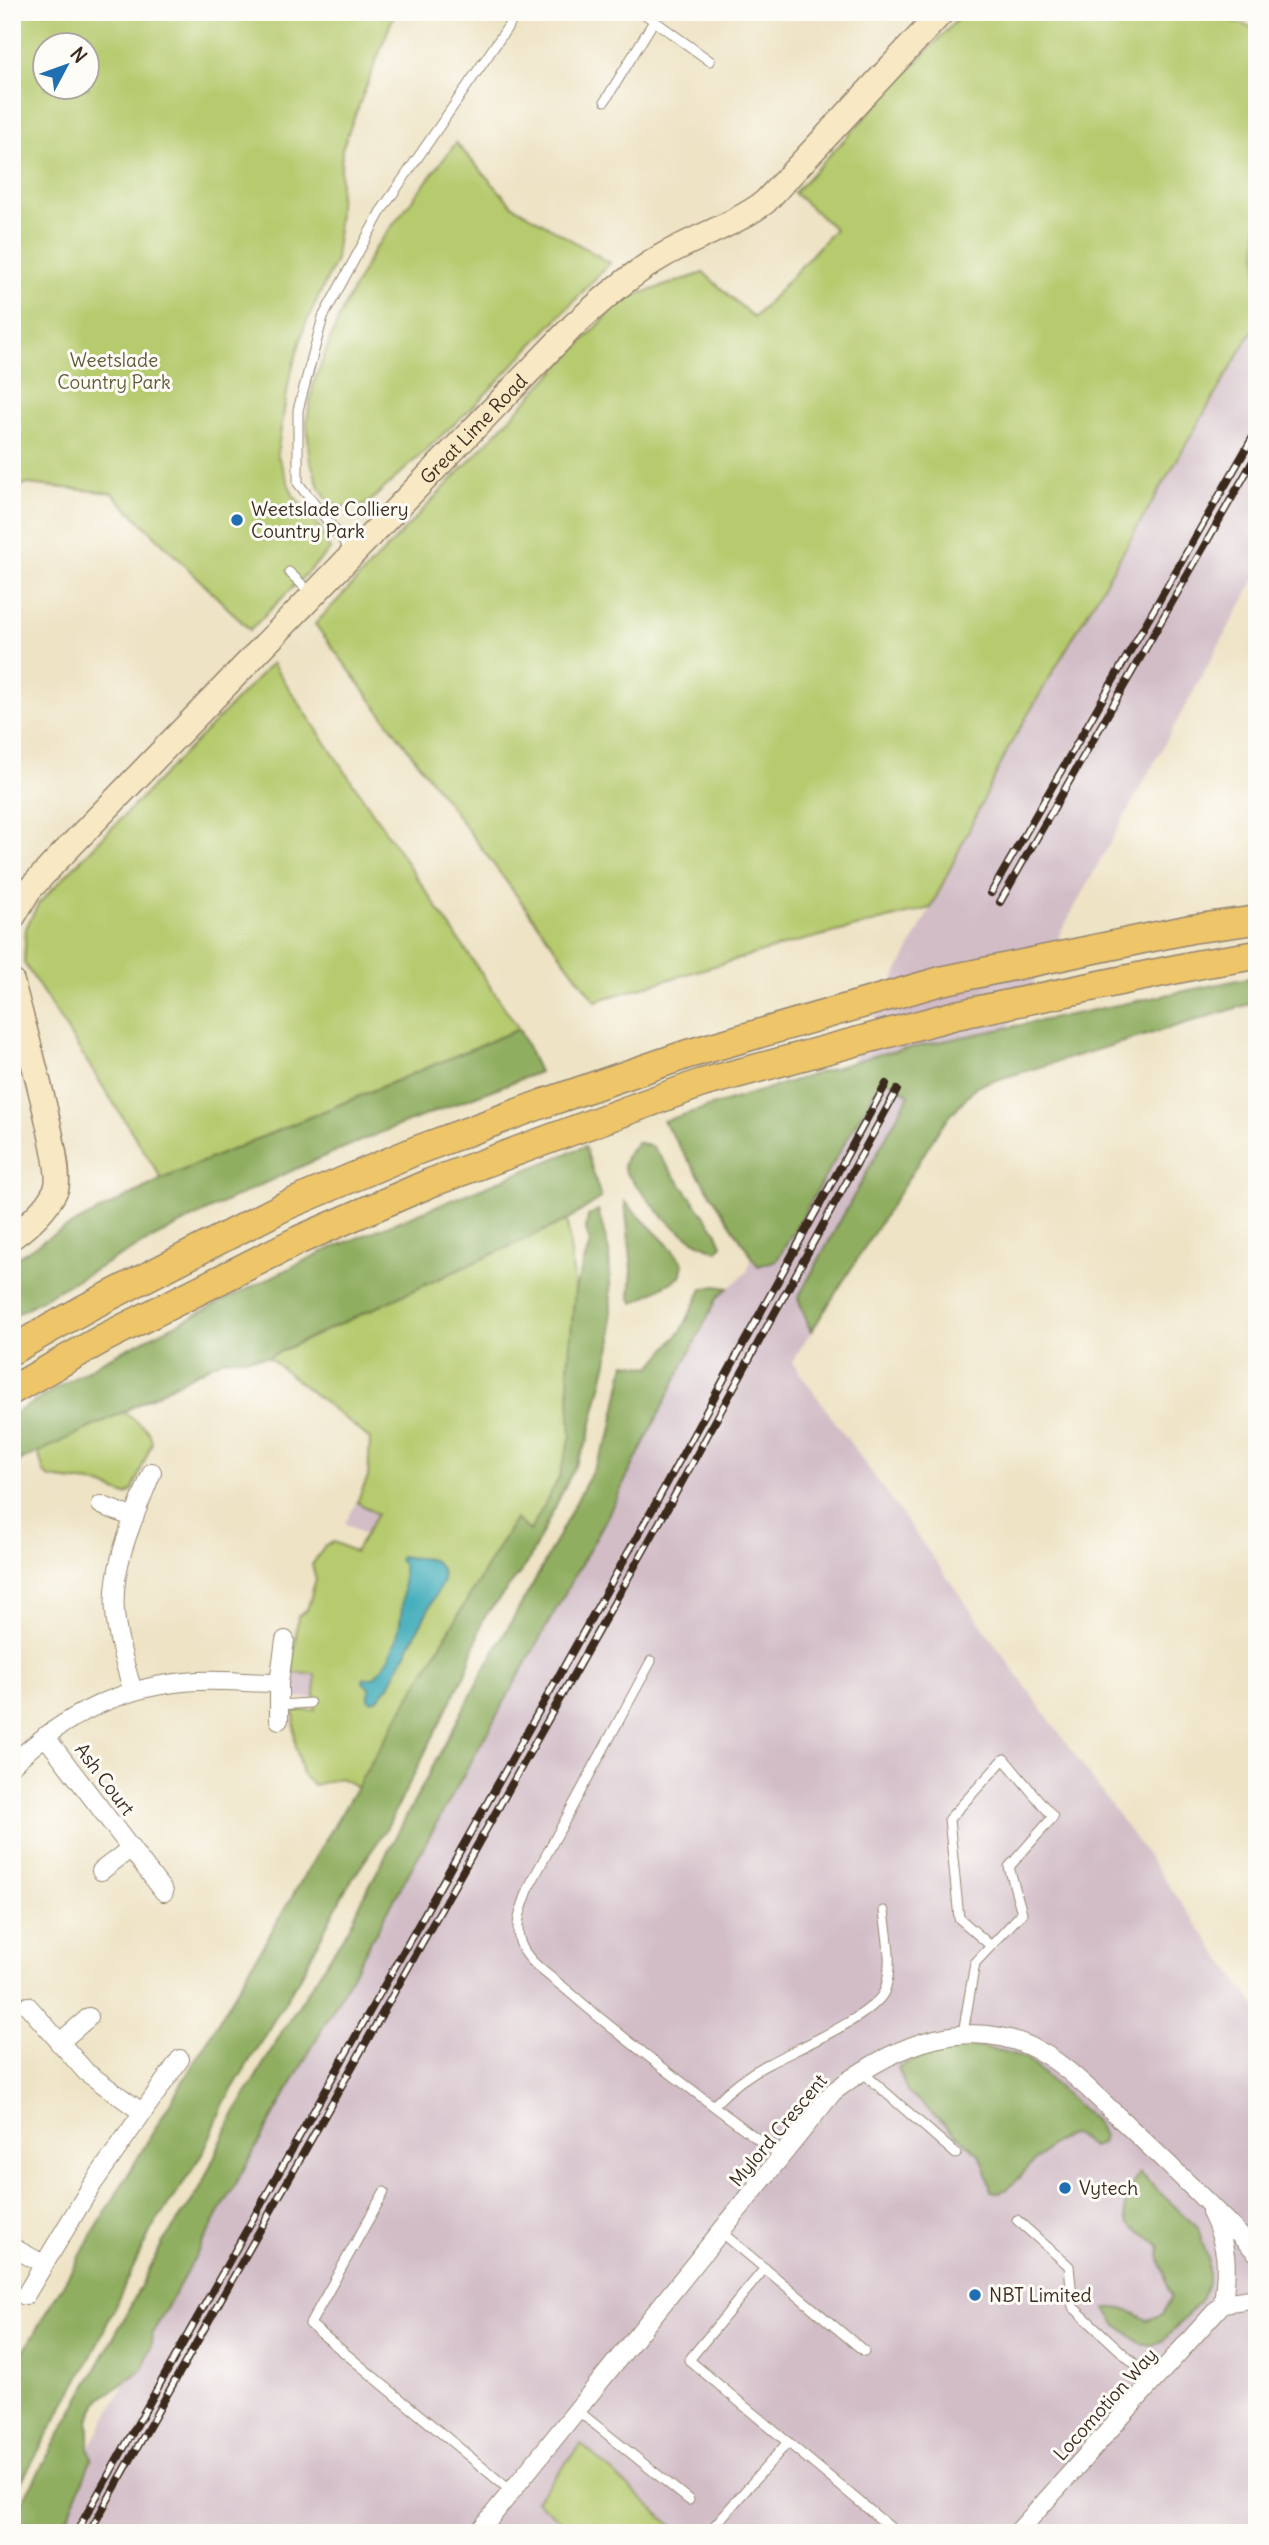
<svg xmlns="http://www.w3.org/2000/svg" width="1269" height="2545" font-family="Delius,sans-serif">
<style>
.industrial{fill:#d2bdc7}
.green{fill:#b6ca6e;stroke:#787a46;stroke-width:2;fill-rule:evenodd}
.forest{fill:#90ae61;stroke:#666c40;stroke-width:2}
.water{fill:#3cabb9;stroke:#3c6a6c;stroke-width:2}
.lines{fill:none;stroke-linecap:round;stroke-linejoin:round}
.service-casing{stroke:#948672;stroke-width:11}
.minor-casing{stroke:#948672;stroke-width:20}
.secondary-casing{stroke:#948672;stroke-width:27}
.primary-casing{stroke:#948672;stroke-width:31}
.service{stroke:#fff;stroke-width:9}
.minor{stroke:#fff;stroke-width:18}
.secondary{stroke:#f8e8c3;stroke-width:24}
.primary{stroke:#eec569;stroke-width:28}
.rail-casing{stroke:#3b2a1e;stroke-width:8}
.rail{stroke:#fdfcf7;stroke-width:5;stroke-dasharray:16;stroke-linecap:butt}
.poi-dot{fill:#1f6fb2;stroke:#fdfcf7;stroke-width:2.5}
.labels{text-anchor:middle;stroke-width:6;stroke-linejoin:round;paint-order:stroke}
.park-label{font-size:19px;fill:#605a36;stroke:#fdfcf7}
.street-label{font-size:19px;fill:#3b2a1e;stroke:#fdfcf7}
.poi-label{font-size:19px;fill:#3b2a1e;stroke:#fdfcf7;text-anchor:start}
</style>
<rect width="100%" height="100%" fill="#fdfcf7"/>
<filter id="ink" filterUnits="userSpaceOnUse"><feTurbulence type="fractalNoise" baseFrequency=".0143" numOctaves="2"/><feDisplacementMap in="SourceGraphic" scale="14" xChannelSelector="R" yChannelSelector="G"/><feConvolveMatrix kernelMatrix="1 2 1 2 8 2 1 2 1" color-interpolation-filters="sRGB"/></filter>
<filter id="wash" filterUnits="userSpaceOnUse"><feTurbulence type="fractalNoise" baseFrequency=".00686" numOctaves="4" result="noise"/><feDisplacementMap in="SourceGraphic" scale="28" xChannelSelector="R" yChannelSelector="G"/><feGaussianBlur stdDeviation="1.57" result="paint"/><feColorMatrix in="noise" values="0 0 0 0 0 0 0 0 0 0 0 0 0 0 0 0 0 1.4 0 .05"/><feComposite in="paint" operator="in"/></filter>
<g filter="url(#wash)">
<rect width="100%" height="100%" fill="#eee3c5"/>
<path class="industrial" d="M1257,323v253l-281,510 -34,39 -150,237 465,646v525h-1215l562,-1010 113,-225 30,-26 9,-25 175,-340 78,-160z
M357,1502l20,11 -12,22 -20,-12z
M292,1673h23v25h-23z"/>
<path class="green" d="M12,12h383l-53,137 -6,111 -31,65 -16,55 -12,74 16,41 28,34 9,21 -80,80 -138,-137 -85,-9 -15,3zM46,46h42v42h-42z
M964,12h241l52,17v294l-248,424 -78,161 -142,36 -194,57 -280,-377 308,-325 81,-26 50,45 81,-89 -41,-36z
M456,143l56,62 98,58 -133,140 -111,102 -26,2 -12,-7 -9,-13 -10,-31 -2,-36 6,-35 27,-70 33,-64z
M272,663l247,366 -357,150 -138,-216 2,-35 12,-24z
M567,1220l8,69 -7,79 3,68 -12,42 -29,53 -15,-11 -158,267 -17,-9 -26,7 -12,-10 -7,-33 -1,-31 21,-1v-36l-23,-1 6,-57 9,-6 9,-31 -4,-14 13,-20 9,-3 21,10 22,-38 -20,-12 11,-25 2,-38 -102,-82z
M123,1412c11,8 27,15 29,30l-19,48 -7,5 -28,-11 -48,-6 -6,-5 -6,-21z
M581,2444l99,89h-103l-41,-33z"/>
<path class="forest" d="M1257,976v26l-281,84 -34,39 -131,207 -13,-34 111,-203 -26,-18 -106,183 -19,6 -95,-145 213,-66z
M519,1029l20,43c-60,23 -120,45 -179,69 -120,50 -236,110 -348,176v-56l40,-26 110,-56z
M637,1142l16,5 63,84 6,14 -5,6c-45,-16 -61,-43 -91,-78l-3,-7 4,-11z
M585,1146l16,52 -34,22 -299,137 -45,2 -100,53 -111,53v-50l94,-56 214,-106z
M625,1202l48,48 10,14 -3,13 -46,26 -4,-6 2,-27z
M598,1210l11,41 3,90 -24,99 -61,124 -44,55 -16,51 -82,161 -40,59 -41,80 -80,133 -22,53 -51,74 -58,123 -81,145v-127l503,-852 15,12 29,-53 12,-42 -3,-68 7,-79 15,-45 -4,-15 2,-13z
M715,1286l13,2 -11,10 -113,225 -452,811 -1,12 -8,23 -44,31 -10,20v28l3,10 -22,54 -11,21h-47v-13l113,-203 38,-75 36,-51 31,-69 54,-94 66,-102 13,-28 126,-237 50,-88 71,-136 15,-74 26,4 31,-37 20,-41z
M970,2046l32,5 24,7 70,64 7,14 -2,8 -9,3c-6,-4 -12,-11 -19,-12 -16,-3 -53,42 -65,54l-9,3 -8,-1 -6,-25 -6,-12 -72,-63 -9,-24 41,-18z
M1139,2173l59,55 10,32v24l-8,17 -36,39 -12,5 -12,-2 -24,-19 -10,-15c16,-6 28,5 42,11l15,-6 8,-17 -12,-42 1,-8c-10,-13 -20,-12 -30,-22 -13,-14 1,-39 9,-52z"/>
<path class="water" d="M401,1556c17,5 42,-5 42,25l-54,105 -11,13 -7,2 -2,-2v-11l-6,-6 1,-4h9c30,-26 31,-77 30,-114l-4,-4z"/>
</g>
<g filter="url(#ink)">
<g class="lines">
<g class="service-casing">
<path id="service" d="M642,12l68,49
M605,101l49,-80
M351,551l-53,-68v-73l25,-93 58,-106 137,-199
M289,572l22,21
M651,1661l-121,224c-7,20 -18,40 -8,62 9,18 31,31 46,44 68,59 141,111 212,165
M280,1705l30,-2
M963,2033l12,-70 16,-17 -32,-28 -10,-99 55,-60 49,58 -44,50 13,46 -31,33
M861,2071l95,83
M714,2105c16,-17 34,-31 56,-42 26,-14 102,-46 114,-71 10,-24 3,-56 0,-81
M384,2192l-74,132 201,167
M1017,2220l52,46 4,41 80,74
M720,2231l144,120
M765,2268l-76,92 208,173
M577,2410l112,90
M726,2533l-10,-9 72,-82"/>
</g>
<g class="minor-casing">
<path id="minor" d="M101,1505l33,13
M133,1691c-8,-25 -16,-52 -18,-79 -4,-48 20,-96 37,-140
M279,1720v-37l6,-43
M45,1736l119,156
M12,1765c51,-50 114,-81 186,-84 27,-1 54,2 81,2
M101,1871l30,-23
M28,2006l58,66 57,41
M59,2043l30,-26
M12,2247l31,17
M25,2296l67,-111 88,-126
M1223,2303l34,-5
M478,2533l355,-441c62,-48 141,-82 215,-36 29,19 54,46 80,70 44,41 87,83 129,127
M1017,2533l206,-230c5,-38 5,-56 -12,-91"/>
</g>
<g class="secondary-casing">
<g id="secondary">
<path id="s1" d="M12,919l17,-29 25,-27 520,-538c28,-25 57,-51 90,-70 34,-19 70,-30 101,-53l177,-190"/>
<path d="M12,982c8,32 53,186 44,207 -8,18 -28,37 -44,48"/>
</g>
</g>
<g class="primary-casing">
<path id="primary" d="M12,1350l74,-42 199,-102 130,-55 127,-47 146,-50 253,-73 250,-52 66,-9
M12,1390l92,-52 195,-98 131,-57 272,-100 254,-68 245,-51 56,-9"/>
</g>
<use href="#service" class="service"/>
<use href="#minor" class="minor"/>
<use href="#secondary" class="secondary"/>
<use href="#primary" class="primary"/>
<g class="rail-casing">
<path id="rail" d="M991,893l266,-463
M1000,902l257,-448
M76,2533l580,-1030 230,-419
M89,2533l578,-1024 230,-419"/>
</g>
<use href="#rail" class="rail"/>
</g>
</g>
<g class="poi-dot">
<circle cx="237" cy="520" r="7"/>
<circle cx="1065" cy="2188" r="7"/>
<circle cx="975" cy="2295" r="7"/>
</g>
<g class="labels">
<g class="park-label">
<text x="114" y="367">Weetslade<tspan x="114" dy="22">Country Park</tspan></text>
</g>
<g class="street-label">
<text dy="7" stroke="none"><textPath href="#s1" startOffset="674">Great Lime Road</textPath></text>
<text transform="translate(105 1779) rotate(53)" y="7">Ash Court</text>
<text transform="translate(778 2130) rotate(-50)" y="7">Mylord Crescent</text>
<text transform="translate(1105 2404) rotate(-48)" y="7">Locomotion Way</text>
</g>
<g class="poi-label">
<text x="251" y="516">Weetslade Colliery<tspan x="251" dy="22">Country Park</tspan></text>
<text x="1079" y="2195">Vytech</text>
<text x="989" y="2302">NBT Limited</text>
</g>
</g>
<rect width="1269" height="2545" fill="none" stroke="#fdfcf7" stroke-width="42"/>
<g transform="translate(66 66) rotate(49)"><circle r="33" fill="#fdfcf7" stroke="#afa8a0" stroke-width="2"/>
<path d="M0-5L12 26L0 18L-12 26Z" fill="#1f6fb2"/>
<text y="-10" font-size="19" font-weight="bold" text-anchor="middle" fill="#3b2a1e">N</text>
</g>
</svg>
